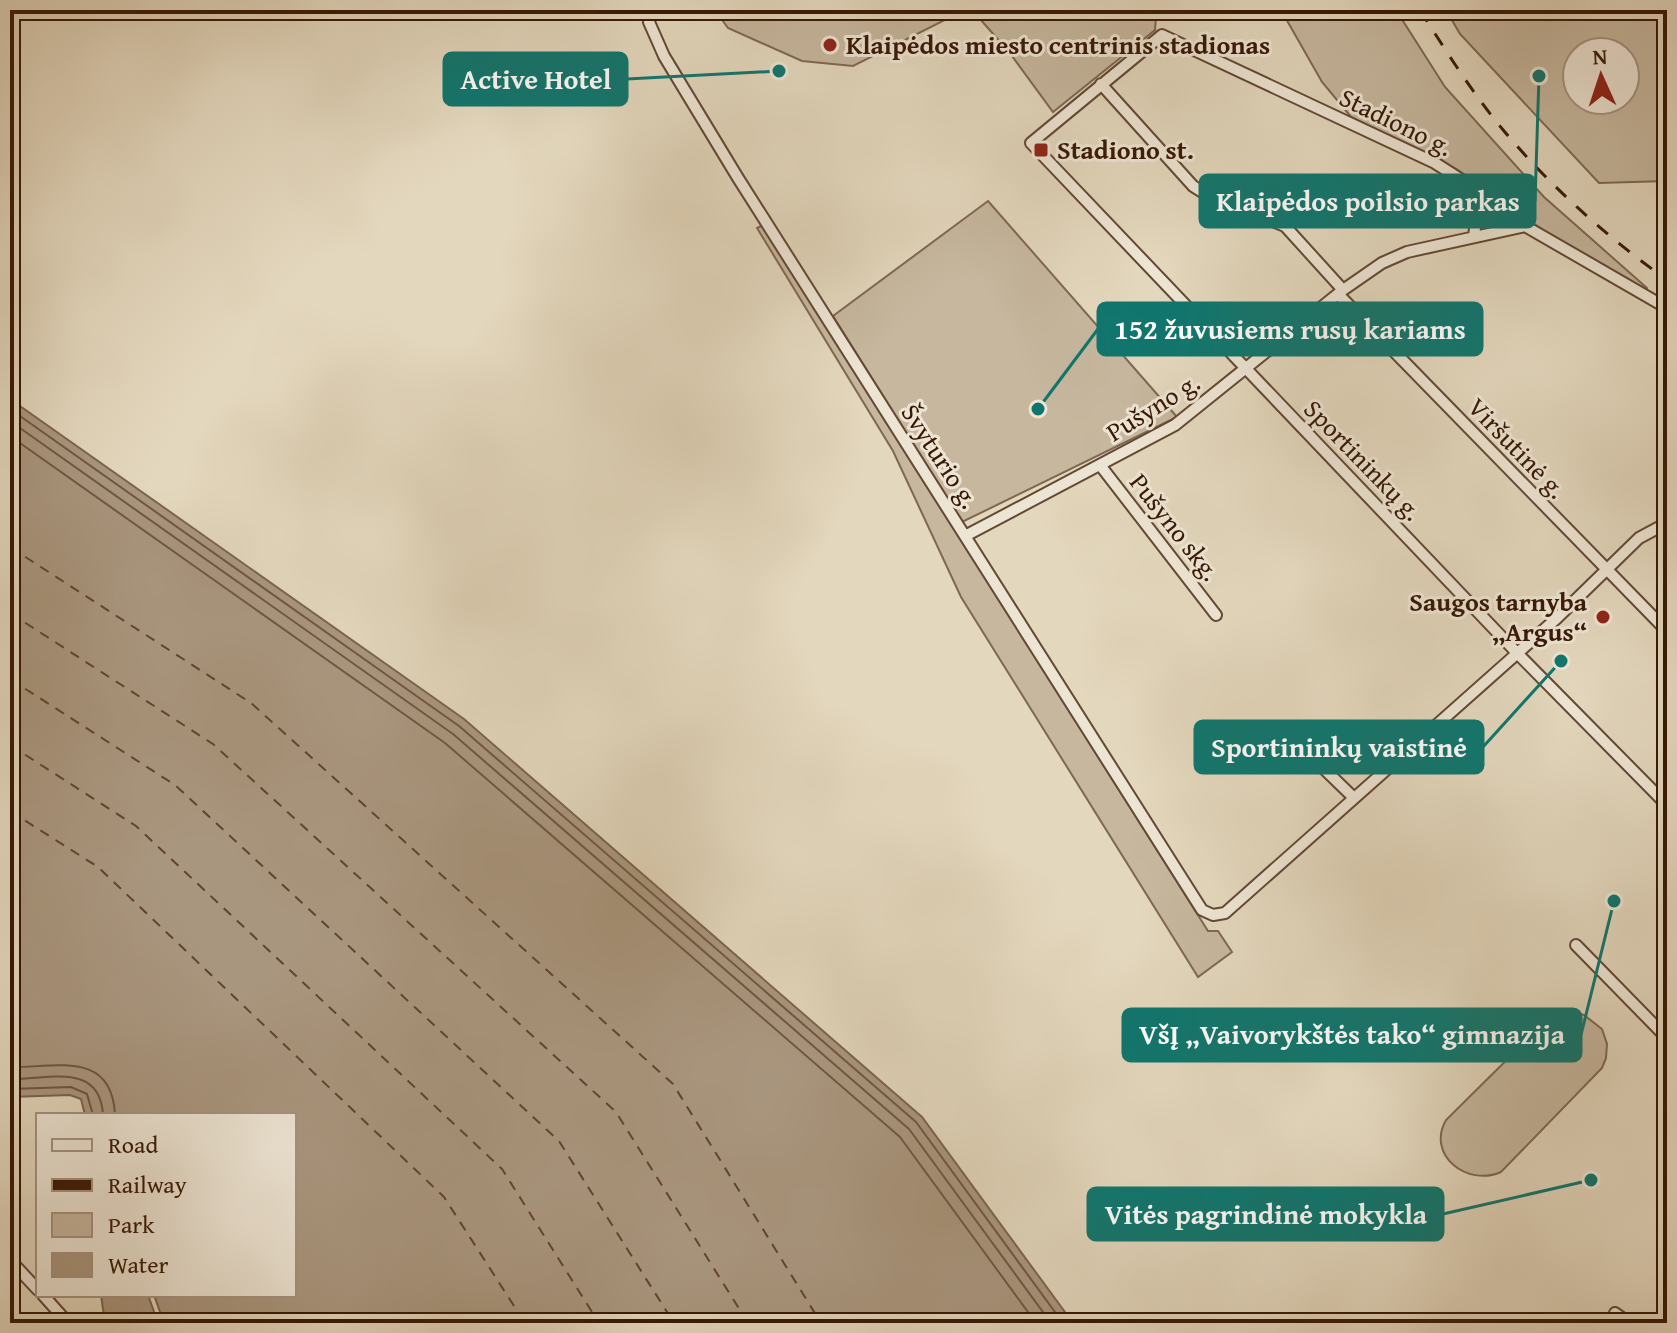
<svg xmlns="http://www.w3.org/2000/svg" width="1677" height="1333" font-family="'Gentium Book Plus',serif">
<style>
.green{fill:#c6b79e;stroke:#7f6852;stroke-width:2;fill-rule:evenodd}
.water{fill:#a9967e;stroke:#7c644e;stroke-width:2}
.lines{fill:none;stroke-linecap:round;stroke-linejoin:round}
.shore{stroke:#705742;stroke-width:2}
.ferry{stroke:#60442f;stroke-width:2;stroke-dasharray:10 8;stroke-linecap:butt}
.street-casing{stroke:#634833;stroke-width:14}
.street{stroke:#ede5d4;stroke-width:10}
.rail{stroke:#381805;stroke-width:3;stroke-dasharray:14 14;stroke-linecap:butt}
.poi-dot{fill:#8f2418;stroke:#ede5d4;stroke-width:3}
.labels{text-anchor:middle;stroke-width:6;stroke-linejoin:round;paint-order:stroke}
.poi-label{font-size:26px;font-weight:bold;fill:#381805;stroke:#ede5d4;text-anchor:start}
.street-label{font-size:26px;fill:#381805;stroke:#ede5d4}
.leader{fill:none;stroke:#0f766e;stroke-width:3}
.callout-dot{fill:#0f766e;stroke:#ede5d4;stroke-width:3}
.callout{fill:#0f766e;stroke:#0f766e;stroke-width:3}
.callout-label{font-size:28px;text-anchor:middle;font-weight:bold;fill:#fff}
</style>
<rect width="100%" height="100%" fill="#e3d7bd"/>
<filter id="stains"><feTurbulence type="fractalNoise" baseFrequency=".0025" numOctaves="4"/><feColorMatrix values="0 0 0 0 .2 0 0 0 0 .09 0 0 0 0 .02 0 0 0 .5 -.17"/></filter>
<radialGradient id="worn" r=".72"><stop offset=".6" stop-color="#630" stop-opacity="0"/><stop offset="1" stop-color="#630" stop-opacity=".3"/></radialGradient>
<path class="green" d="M715,10h248v1l-110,55 -51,-5 -74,-33z
M1069,10h27l60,7 -1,13 -102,82 -44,-60 -29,-33z
M1281,10h115l49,77 99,110 103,91 -1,3 -99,-58 -91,-64 -105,-52 -29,-35z
M1446,10h221v171l-68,2 -139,-149zM1577,52h48v48h-48z
M988,201l189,216 -215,105 -129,-206z
M763,225l445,706h10l14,21 -34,25 -237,-380 -68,-146 -136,-223z
M1567,1011l17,4 18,14 5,15 -1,14 -4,10 -101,104c-34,15 -75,-17 -55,-52l104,-103z"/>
<path class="water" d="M10,399l454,320 458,398 151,206h-909l-10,-28h140v-180h-209l-4,-16 -11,-4 -60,2z
M101,1295h47l10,28h-53z"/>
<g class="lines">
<path class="shore" d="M10,409l449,317 457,396 147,201
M10,421l443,313 456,395 142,194
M10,436l435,307 455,394 136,186
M10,1067c44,1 102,-18 105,48
M10,1079c37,1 90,-18 93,36
M10,1089l61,-2 16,7 6,21"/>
<path class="ferry" d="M10,547l241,156 422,381 148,239
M10,613l203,131 403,368 132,211
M10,679l165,106 384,356 115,182
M10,745l126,81 366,343 97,154
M10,811l88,56 346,330 81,126"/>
<g class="street-casing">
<path id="street" d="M649,22l15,34 74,122 464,732 11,5 12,-2 332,-295 82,-80 28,-15
M1101,84l92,102 11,7 81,33 58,64
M1474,237l5,-46
M1338,294l329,337
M1667,308l-142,-82 -46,-35 -44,-28 -273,-128 -131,108 487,511 149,151
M1100,465l116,150
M965,536l210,-111 168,-135 39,-27 25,-11 118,-26
M1318,763l35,34
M1576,945l91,93
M10,1260l28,30
M43,1295l25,28
M1615,1313l14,10"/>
</g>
<use href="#street" class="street"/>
<path class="rail" d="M1420,10c26,41 53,84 84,121 47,56 103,106 163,149"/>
</g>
<g class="poi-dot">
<circle cx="830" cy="45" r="8"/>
<rect x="1033" y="142" width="16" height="16" rx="4"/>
<circle cx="1603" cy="617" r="8"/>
</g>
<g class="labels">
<g class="poi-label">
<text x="846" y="54">Klaipėdos miesto centrinis stadionas</text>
<text x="1057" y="159">Stadiono st.</text>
<text x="1587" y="611" text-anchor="end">Saugos tarnyba<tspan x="1587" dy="30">„Argus“</tspan></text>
</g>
<g class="street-label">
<text transform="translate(1396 122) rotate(26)" y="9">Stadiono g.</text>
<text transform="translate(1153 407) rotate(-32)" y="9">Pušyno g.</text>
<text transform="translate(1517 448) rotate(46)" y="9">Viršutinė g.</text>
<text transform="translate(940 456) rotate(57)" y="9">Švyturio g.</text>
<text transform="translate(1363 460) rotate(46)" y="9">Sportininkų g.</text>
<text transform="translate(1175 527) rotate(52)" y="9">Pušyno skg.</text>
</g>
</g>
<path class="leader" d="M779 71L627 79M1539 76L1535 201M1038 409L1098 329M1561 661L1483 747M1614 901L1581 1035M1591 1180L1443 1214"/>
<g class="callout-dot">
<circle cx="779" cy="71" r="8"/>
<circle cx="1539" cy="76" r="8"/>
<circle cx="1038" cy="409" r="8"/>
<circle cx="1561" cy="661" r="8"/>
<circle cx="1614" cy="901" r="8"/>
<circle cx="1591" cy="1180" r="8"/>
</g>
<g class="callout">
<rect x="444" y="53" width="183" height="52" rx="8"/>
<rect x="1200" y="175" width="335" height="52" rx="8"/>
<rect x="1098" y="303" width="384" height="52" rx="8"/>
<rect x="1195" y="721" width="288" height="52" rx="8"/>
<rect x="1123" y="1009" width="458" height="52" rx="8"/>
<rect x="1088" y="1188" width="355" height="52" rx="8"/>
</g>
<g class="callout-label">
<text x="536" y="89">Active Hotel</text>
<text x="1368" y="211">Klaipėdos poilsio parkas</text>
<text x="1290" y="339">152 žuvusiems rusų kariams</text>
<text x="1339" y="757">Sportininkų vaistinė</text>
<text x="1352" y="1044">VšĮ „Vaivorykštės tako“ gimnazija</text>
<text x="1266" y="1224">Vitės pagrindinė mokykla</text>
</g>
<rect width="1677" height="1333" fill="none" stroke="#e3d7bd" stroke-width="40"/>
<rect x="12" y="12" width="1653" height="1309" fill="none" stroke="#381805" stroke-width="4"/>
<rect x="20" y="20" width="1637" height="1293" fill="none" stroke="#381805" stroke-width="2"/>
<rect x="36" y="1113" width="260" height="184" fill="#ede5d4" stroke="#a59381" stroke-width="2"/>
<rect x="52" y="1139" width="40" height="12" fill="#ede5d4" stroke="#a59381" stroke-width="2"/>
<text x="108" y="1153" font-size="24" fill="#381805">Road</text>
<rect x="52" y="1179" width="40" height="12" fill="#381805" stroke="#a59381" stroke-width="2"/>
<text x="108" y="1193" font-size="24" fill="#381805">Railway</text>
<rect x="52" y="1213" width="40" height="24" fill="#c6b79e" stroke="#a59381" stroke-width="2"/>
<text x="108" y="1233" font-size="24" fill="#381805">Park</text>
<rect x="52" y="1253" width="40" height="24" fill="#a9967e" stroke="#a59381" stroke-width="2"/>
<text x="108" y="1273" font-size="24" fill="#381805">Water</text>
<g transform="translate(1601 76) rotate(357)"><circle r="38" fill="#ede5d4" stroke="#a59381" stroke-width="2"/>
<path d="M0-6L14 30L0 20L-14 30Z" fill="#8f2418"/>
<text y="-12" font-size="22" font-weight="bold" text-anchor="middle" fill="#381805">N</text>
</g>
<rect width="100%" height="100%" filter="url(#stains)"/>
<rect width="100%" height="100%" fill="url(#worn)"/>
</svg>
